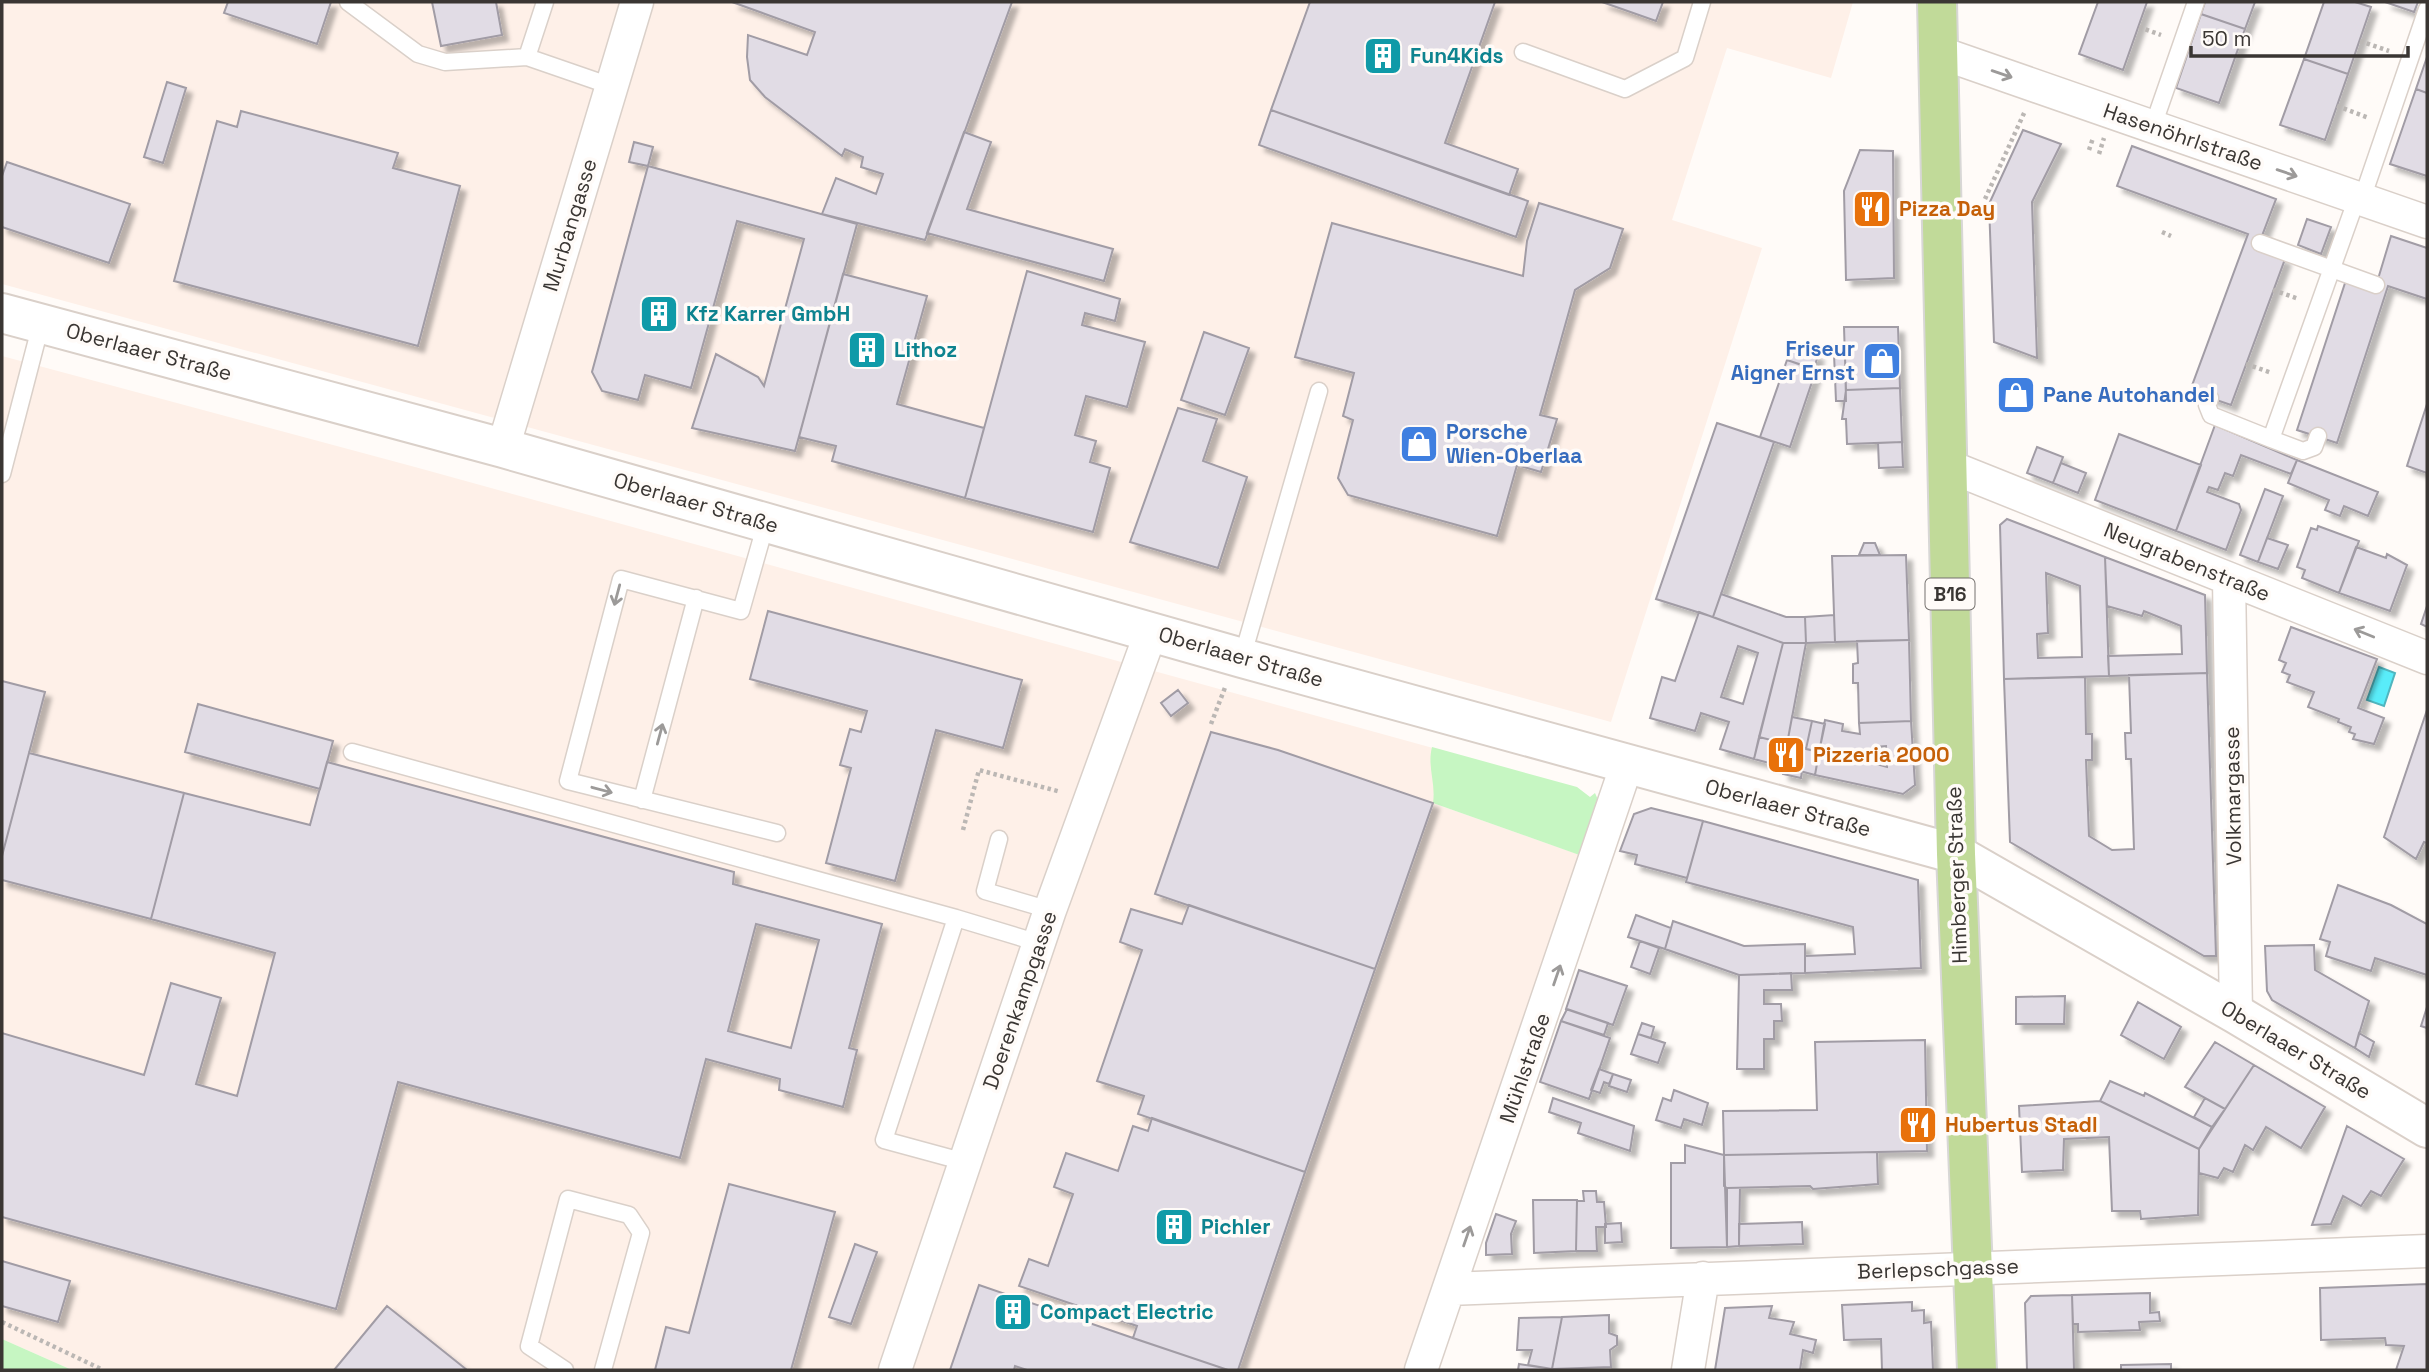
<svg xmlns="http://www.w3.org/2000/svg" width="2429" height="1372" font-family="'Space Grotesk',sans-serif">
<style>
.built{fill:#fef0e8}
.green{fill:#c6f6c2}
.water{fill:#59ecf9;stroke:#50b5be;stroke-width:2}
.building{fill:#e1dce5;stroke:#a19ca5;stroke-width:2;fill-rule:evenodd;filter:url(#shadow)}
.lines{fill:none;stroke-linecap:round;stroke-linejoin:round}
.service-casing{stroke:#dad0c9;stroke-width:19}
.minor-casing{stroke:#dad0c9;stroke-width:35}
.secondary-casing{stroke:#dad0c9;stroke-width:42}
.primary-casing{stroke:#d8d7d6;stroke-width:42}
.path{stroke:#bbb7b4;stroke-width:4.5;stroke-dasharray:3.5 3.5;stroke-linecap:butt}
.service{stroke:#fff;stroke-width:16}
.minor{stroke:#fff;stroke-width:32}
.secondary{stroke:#fff;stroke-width:38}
.primary{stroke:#c1da99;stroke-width:38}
.oneway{stroke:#9c9a99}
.labels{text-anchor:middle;stroke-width:7;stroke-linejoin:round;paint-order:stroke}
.shield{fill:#fffbf8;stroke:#75716e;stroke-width:2}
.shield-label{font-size:19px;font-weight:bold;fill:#3a3633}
.culture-label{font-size:21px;font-weight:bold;fill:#0d838f;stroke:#fffbf8;text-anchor:start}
.street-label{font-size:21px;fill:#3a3633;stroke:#fffbf8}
.food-label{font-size:21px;font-weight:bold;fill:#c56008;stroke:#fffbf8;text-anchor:start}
.shop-label{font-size:21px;font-weight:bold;fill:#366cbe;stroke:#fffbf8;text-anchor:start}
</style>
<defs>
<filter id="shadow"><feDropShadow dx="6" dy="6" stdDeviation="2" flood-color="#0004"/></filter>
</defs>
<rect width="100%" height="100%" fill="#fffbf8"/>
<path class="built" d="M2,2h1851l-22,76 -104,-30 -55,172 90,28 -151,474 -1609,-438z
M2,356l413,111 1036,286 -18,50 147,52 -176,515h-1332l-70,-31z"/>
<path class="green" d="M1432,747l145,40 13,10 5,-4 4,9 -14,55 -152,-54c3,-20 -6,-36 -1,-56z
M2,1339l70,31h-70z"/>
<path class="water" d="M2379,667l16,6 -11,33 -17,-6z"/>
<path class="building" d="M228,2h103l-14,42 -93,-31z
M432,2h64l6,33 -61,11z
M732,2h280l-87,238 -103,-26 14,-36 40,16 7,-20 -22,-7 2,-10 -18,-8 -3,7 -77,-59 -15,-17 -3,-23 1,-22 59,20 8,-23z
M1310,2h185l-50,141 73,26 -9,26 -238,-85z
M1602,2h61l-7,19z
M2098,2h49l-24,68 -44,-16z
M2205,2h50l-10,27 -44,-15z
M2324,2h31l16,5 -23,67 -44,-15z
M2385,2h33l-4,10z
M2201,14l44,15 -26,74 -43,-15z
M2427,57v36l-11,-4z
M2304,59l44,15 -23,66 -45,-15z
M167,82l19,6 -23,75 -19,-6z
M2416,89l11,4v83l-37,-12z
M1271,110l257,91 -12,36 -257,-92z
M241,111l157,42 -5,15 67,18 -42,160 -244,-65 43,-160 20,6z
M2023,130l38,14 -29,58 5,156 -43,-16 -5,-138z
M964,132l27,10 -24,67 146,40 -9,32 -177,-48z
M634,142l19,5 -5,19 -19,-4z
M2132,146l144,53 -19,50 28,10 -54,146 -41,-14 58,-157 -131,-48z
M1860,150l33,1 1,127 -48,2 -2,-89z
M7,162l123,42 -21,59 -107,-36v-51z
M648,166l209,58 -62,227 -103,-23 24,-74 42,23 6,9 40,-147 -67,-18 -46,167 -46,-13 -7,25 -36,-9 -10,-19z
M1539,203l84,26 -13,39 -35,22 -35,125 17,4 -16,53 -24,-7 -20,71 -149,-41 -10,-17 15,-58 -10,-4 11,-43 -59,-16 37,-134 191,53 4,-35z
M2307,219l24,8 -10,27 -23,-9z
M2391,236l36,12v51l-39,-13 -51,157 -40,-13 49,-150 29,9z
M1027,271l93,28 -5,22 -30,-8 -3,12 63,17 -18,65 -41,-11 -11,39 21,6 -6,21 20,6 -17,64 -128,-34z
M843,274l84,22 -30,108 87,24 -19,70 -133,-37 4,-15 -37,-9z
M1844,327h54l2,61 -54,2z
M1204,332l45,16 -24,67 -44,-15z
M1792,346l26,9 -4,14 -27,-9z
M1834,354h11l1,47h-10z
M1787,360l29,10 -26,77 -30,-10z
M1900,388l2,54 -55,2 -1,-25h-4l4,-29z
M2427,404v69l-20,-7z
M1178,408l39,11 -14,42 44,16 -29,91 -88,-26z
M1717,423l57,19 -61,175 -57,-18z
M2215,425l82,35 -6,14 -50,-19 -8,21 -8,-3 -7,17 -9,-3 -2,5 32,12 2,6 -15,40 -50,-19z
M2119,434l82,31 -25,66 -81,-31z
M1902,442l1,25 -24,1 -1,-25z
M2037,447l26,10 -10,26 -26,-10z
M2297,460l81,32 -10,24 -24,-10 -4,10 -15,-6 4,-10 -41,-17z
M2061,463l25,10 -8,20 -25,-10z
M2265,489l18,7 -25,66 -18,-7z
M2007,519l98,38 4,119 -105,3 -4,-154zM2046,573l34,13 2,71 -44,1 -1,-24 11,-1z
M2318,526l41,15 -20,52 -37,-15 3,-8 -8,-3 14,-39 6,2z
M2267,538l21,7 -10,24 -20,-7z
M1864,543h11l5,12h-21z
M2356,547l30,11 1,-4 20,11 -17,46 -51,-18z
M1906,555l3,85 -74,2 -3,-86z
M2105,557l100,38 2,78 -98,3 -1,-20 74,-2 -1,-28 -37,-15 -2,5 -35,-10z
M1721,594l65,23h19l1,26h-23l-70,-26z
M2427,606v21l-6,-3z
M768,611l254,69 -19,68 -67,-18 -41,151 -69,-18 25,-95 -11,-3 10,-36 11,3 6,-21 -117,-32z
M1699,612l84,31 -29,116 -34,-10 9,-27 -28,-9 -6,18 -45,-13 12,-41 13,4zM1738,646l20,7 -15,51 -22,-7z
M1834,615l1,27 -29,1 -1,-26z
M2291,627l86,32 -19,49 26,10 -10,26 -21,-5 2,-5 -6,-2 2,-5 -13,-5 1,-3 -31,-12 6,-15 -27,-10 3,-7 -8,-3 4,-9 -7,-3z
M1909,640l2,81 -52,2 -1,-40h-5v-19l5,-1 -1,-22z
M1783,643h23l-19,101 -28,-7z
M2207,673l9,283h-12l-194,-114 -6,-163 81,-2 1,57h6v26h-6l3,76 23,14 22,-1 -3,-90h-5l-1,-26h6l-2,-58z
M2,681l43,11 -43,164z
M1178,690l10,13 -17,13 -10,-13z
M198,704l135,37 -13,48 -135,-37z
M2427,710v133l-3,-1 -8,17 -32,-22z
M1792,717l20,4 -6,28 -19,-5z
M1825,720l18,4 -1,7 18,3 -1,-11 52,-2 4,64 -12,9 -88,-19z
M1812,721l13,3 -6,28 -13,-3z
M1211,732l67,18 155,53 -58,166 -220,-75z
M1759,737l60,15 -4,23 -61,-16z
M1886,746l1,21 -11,-3 -1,-17z
M29,753l155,40 -33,126 -149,-39v-24z
M327,762l407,110 -1,12 149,40 -33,124 8,2 -14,57 -64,-17 1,-11 -74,-20 -26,99 -282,-76 -62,227 -334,-92v-184l142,42 27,-92 50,15 -25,86 41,12 38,-143 -124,-34 33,-126 126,32zM756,924l63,16 -28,108 -63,-17z
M1784,766l18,5 -1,7 -18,-4z
M1651,808l52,13 -16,57 -52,-14 2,-9 -17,-4 14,-37z
M1703,821l215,59 3,88 -116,5v-17l50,-2 -2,-27 -167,-45z
M2338,885l53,20 36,19v51l-52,-17 -4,13 -45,-15 4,-14 -10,-3z
M1189,905l186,64 -70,203 -167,-58 6,-18 -47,-15 45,-131 -22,-8 11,-33 51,15z
M1636,915l35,13 -6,21 -37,-12z
M1673,921l71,25 61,-2v29l-66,2 -74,-26z
M1640,941l19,7 -9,26 -19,-7z
M2314,945l1,25 54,31 -14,47 -83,-48 -5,-9 -2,-45z
M1579,970l48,16 -14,39 -47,-16z
M1791,973l1,17h-28v14h17l1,17h-8v18h-10v30h-27l2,-94z
M2065,996l-1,28h-48v-27z
M2138,1002l43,25 -17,32 -43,-24z
M2427,1007v21l-6,-2z
M1567,1009l41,14 -4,12 -43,-14z
M1561,1021l49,17 -21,61 -49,-17z
M1642,1023l12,4 -3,11 -13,-4z
M2359,1033l15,9 -5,15 -14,-9z
M1638,1034l27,9 -7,20 -27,-9z
M1925,1040l2,111 -203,4 -1,-44 94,-1 -2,-68z
M2215,1042l39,23 -29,44 -40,-22z
M2254,1065l71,42 -24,41 -35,-21 -13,23 -8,-5 -12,27 -9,-4 -6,10 -19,-5v-24z
M1599,1069l14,5 -4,10 -5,-2 -4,11 -9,-3z
M1613,1074l18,6 -4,12 -18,-6z
M2110,1081l34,15 1,-3 67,34 -13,22 -99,-48z
M1674,1090l34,13 -6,22 -18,-6 -3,9 -25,-8 7,-22 8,3z
M1553,1098l81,28 -4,25 -52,-18 3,-10 -32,-11z
M2205,1098l20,11 -13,18 -18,-10z
M2100,1101l99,48 -1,66 -57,4 -1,-8h-28l-3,-74 -45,2 -1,31 -41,2 -3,-66z
M1152,1118l153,54 -67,198h-10l-95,-32 4,-12 -118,-40 10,-27 19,7 25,-72 -19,-7 12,-34 52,18 15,-45 15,5z
M2347,1126l57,33 -23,37 -10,-5 -10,15 -18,-10 -12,28 -19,1z
M1685,1145l39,10 3,92 -56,1v-85h14z
M1877,1152l1,32 -65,5 -3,-3 -83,2 -3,-2v-31z
M729,1184l106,28 -44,158h-136l11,-43 23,6z
M1727,1188h13l-1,58 -12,1z
M1583,1191h13l1,11h7l2,25h-10l1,24h-21l1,-50h7z
M1533,1200h44l-1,51 -42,2z
M1496,1214l20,7 -5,13 1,20 -26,1v-12z
M1802,1222l1,22 -64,2v-22z
M1621,1223l1,19 -17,1v-19z
M855,1244l22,8 -26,72 -22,-7z
M2,1261l68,20 -12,41 -56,-16z
M2427,1284v86h-31l8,-24 -18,-1 -1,-7 -64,2 -1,-52z
M979,1285l154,53 95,32h-201l-12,-4 -1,4h-64z
M2150,1293v20l9,-1 1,9 -21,1 1,8 -62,2v-8h-5l-1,-29z
M2072,1295l2,75h-47l-2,-67 6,-7z
M1912,1302v9l12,-1v13l7,-1 2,48h-51l-1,-31 -37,1 -2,-35z
M387,1306l80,64h-133z
M1772,1306l-3,12 25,4 -4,12 26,6 -3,13 -10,-3 -3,20h-85l10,-62z
M1609,1315v18l8,3v9l-7,5 1,17 -59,2 10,-52z
M1562,1317l-10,52 -24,-4 4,-15h-15l2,-32z
M1519,1364l33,5v1h-34z
M2171,1364v6h-50v-5z"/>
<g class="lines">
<g class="service-casing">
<path id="service" d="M348,2l70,52 27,8 82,-5
M545,2l-18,55 84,29
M1523,52l102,37 60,-31 17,-56
M2153,126l43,-124
M2362,199l65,-190
M2260,243l116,42
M2210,398l-3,7 4,10 60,24
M2318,436l-4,11 -11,4 -32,-12 86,-241
M2,474l39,-150
M766,523l-25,88 -120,-32 -53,202 209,52
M1242,658l77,-267
M352,752l604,166
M642,800l54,-202
M999,839l-14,52 65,19
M965,1162l-81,-22 72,-222 83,25
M565,1370l-36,-24 39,-147 61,16 12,18 -38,137"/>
</g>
<g class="minor-casing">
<path id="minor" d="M1938,52l489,170
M503,448l134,-446
M1948,466l479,192
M2229,579l7,435
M1449,1289l978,-38
M895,1370l155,-460 101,-278
M1421,1370l206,-606
M1688,1370l15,-92"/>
</g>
<g class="secondary-casing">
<path id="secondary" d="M2,313l501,135 739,210 714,196 280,160 191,114"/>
</g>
<g class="primary-casing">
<path id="primary" d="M1937,2l19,852 21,516"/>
</g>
<path class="path" d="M2139,27l22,8
M2360,41l29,10
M2337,106l32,12
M2089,150l4,-12
M2099,154l5,-16
M1985,199l40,-88
M2162,232l9,4
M2273,290l26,9
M2246,364l26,9
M1211,724l15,-39
M963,830l16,-60 82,22
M2,1322l101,48"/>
<use href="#service" class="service"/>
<use href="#minor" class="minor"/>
<use href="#secondary" class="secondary"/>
<use href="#primary" class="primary"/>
</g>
<defs><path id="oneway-shaft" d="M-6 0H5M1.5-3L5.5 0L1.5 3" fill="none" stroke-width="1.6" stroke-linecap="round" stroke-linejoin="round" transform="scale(1.75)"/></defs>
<g class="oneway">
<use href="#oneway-shaft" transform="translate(2002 74) rotate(19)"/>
<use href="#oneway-shaft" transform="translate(2287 173) rotate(19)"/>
<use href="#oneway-shaft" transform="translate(617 595) rotate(105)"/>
<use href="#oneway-shaft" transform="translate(2364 633) rotate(-158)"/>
<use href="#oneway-shaft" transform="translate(660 734) rotate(-75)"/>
<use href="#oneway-shaft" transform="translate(602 790) rotate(15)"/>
<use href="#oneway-shaft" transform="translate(1557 975) rotate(-71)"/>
<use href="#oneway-shaft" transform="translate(1467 1236) rotate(-71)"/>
</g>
<defs>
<g id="building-square" transform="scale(2.0125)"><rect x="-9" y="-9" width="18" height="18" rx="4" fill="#0f9aa8" stroke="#fffbf8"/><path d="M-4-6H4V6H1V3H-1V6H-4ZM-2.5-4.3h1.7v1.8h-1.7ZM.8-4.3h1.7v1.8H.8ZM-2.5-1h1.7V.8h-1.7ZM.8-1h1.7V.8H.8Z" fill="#fff"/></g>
<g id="restaurant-square" transform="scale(2.0125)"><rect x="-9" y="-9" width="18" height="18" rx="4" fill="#e8710a" stroke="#fffbf8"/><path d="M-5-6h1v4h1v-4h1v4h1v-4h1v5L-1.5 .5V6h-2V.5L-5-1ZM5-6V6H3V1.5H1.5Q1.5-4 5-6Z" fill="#fff"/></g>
<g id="shop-square" transform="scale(2.0125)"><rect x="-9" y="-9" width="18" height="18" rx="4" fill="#3f7fe0" stroke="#fffbf8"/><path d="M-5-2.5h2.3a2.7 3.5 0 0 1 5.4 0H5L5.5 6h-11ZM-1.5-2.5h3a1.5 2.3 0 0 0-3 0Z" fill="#fff"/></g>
</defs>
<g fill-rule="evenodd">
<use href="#building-square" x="1383" y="56"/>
<use href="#restaurant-square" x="1872" y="209"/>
<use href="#building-square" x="659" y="314"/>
<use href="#building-square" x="867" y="350"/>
<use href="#shop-square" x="1882" y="361"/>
<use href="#shop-square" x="2016" y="395"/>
<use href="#shop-square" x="1419" y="444"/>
<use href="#restaurant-square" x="1786" y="755"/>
<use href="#restaurant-square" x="1918" y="1125"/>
<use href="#building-square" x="1174" y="1227"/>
<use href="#building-square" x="1013" y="1312"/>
</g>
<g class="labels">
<rect class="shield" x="1925.5" y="578.5" width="49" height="31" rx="5"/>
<g class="shield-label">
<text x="1950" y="601">B16</text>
</g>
<g class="culture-label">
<text x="1410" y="63">Fun4Kids</text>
<text x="686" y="321">Kfz Karrer GmbH</text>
<text x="894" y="357">Lithoz</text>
<text x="1201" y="1234">Pichler</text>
<text x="1040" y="1319">Compact Electric</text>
</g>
<g class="street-label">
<text transform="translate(2183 137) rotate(19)" y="7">Hasenöhrlstraße</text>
<text transform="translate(570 225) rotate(-73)" y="7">Murbangasse</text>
<text transform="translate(149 352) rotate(15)" y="7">Oberlaaer Straße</text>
<text transform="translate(696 503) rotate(16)" y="7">Oberlaaer Straße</text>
<text transform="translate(2187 562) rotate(22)" y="7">Neugrabenstraße</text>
<text transform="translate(1241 657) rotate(16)" y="7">Oberlaaer Straße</text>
<text transform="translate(2233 796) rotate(-91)" y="7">Volkmargasse</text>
<text transform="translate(1788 808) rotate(15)" y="7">Oberlaaer Straße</text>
<text transform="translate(1957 875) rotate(-92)" y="7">Himberger Straße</text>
<text transform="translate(1020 1000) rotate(-71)" y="7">Doerenkampgasse</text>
<text transform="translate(2296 1050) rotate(31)" y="7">Oberlaaer Straße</text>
<text transform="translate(1525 1068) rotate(-71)" y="7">Mühlstraße</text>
<text transform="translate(1938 1269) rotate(-2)" y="7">Berlepschgasse</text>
</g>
<g class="food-label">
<text x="1899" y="216">Pizza Day</text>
<text x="1813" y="762">Pizzeria 2000</text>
<text x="1945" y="1132">Hubertus Stadl</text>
</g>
<g class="shop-label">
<text x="1855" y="356" text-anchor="end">Friseur<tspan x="1855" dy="24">Aigner Ernst</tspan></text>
<text x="2043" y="402">Pane Autohandel</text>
<text x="1446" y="439">Porsche<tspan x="1446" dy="24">Wien-Oberlaa</tspan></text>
</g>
</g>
<rect width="2429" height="1372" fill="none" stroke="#3a3633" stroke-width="7"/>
<path d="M2191 46v10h217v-10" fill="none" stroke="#3a3633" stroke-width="3.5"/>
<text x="2202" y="46" font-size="21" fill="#3a3633" stroke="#fffbf8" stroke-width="5" paint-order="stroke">50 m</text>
</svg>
